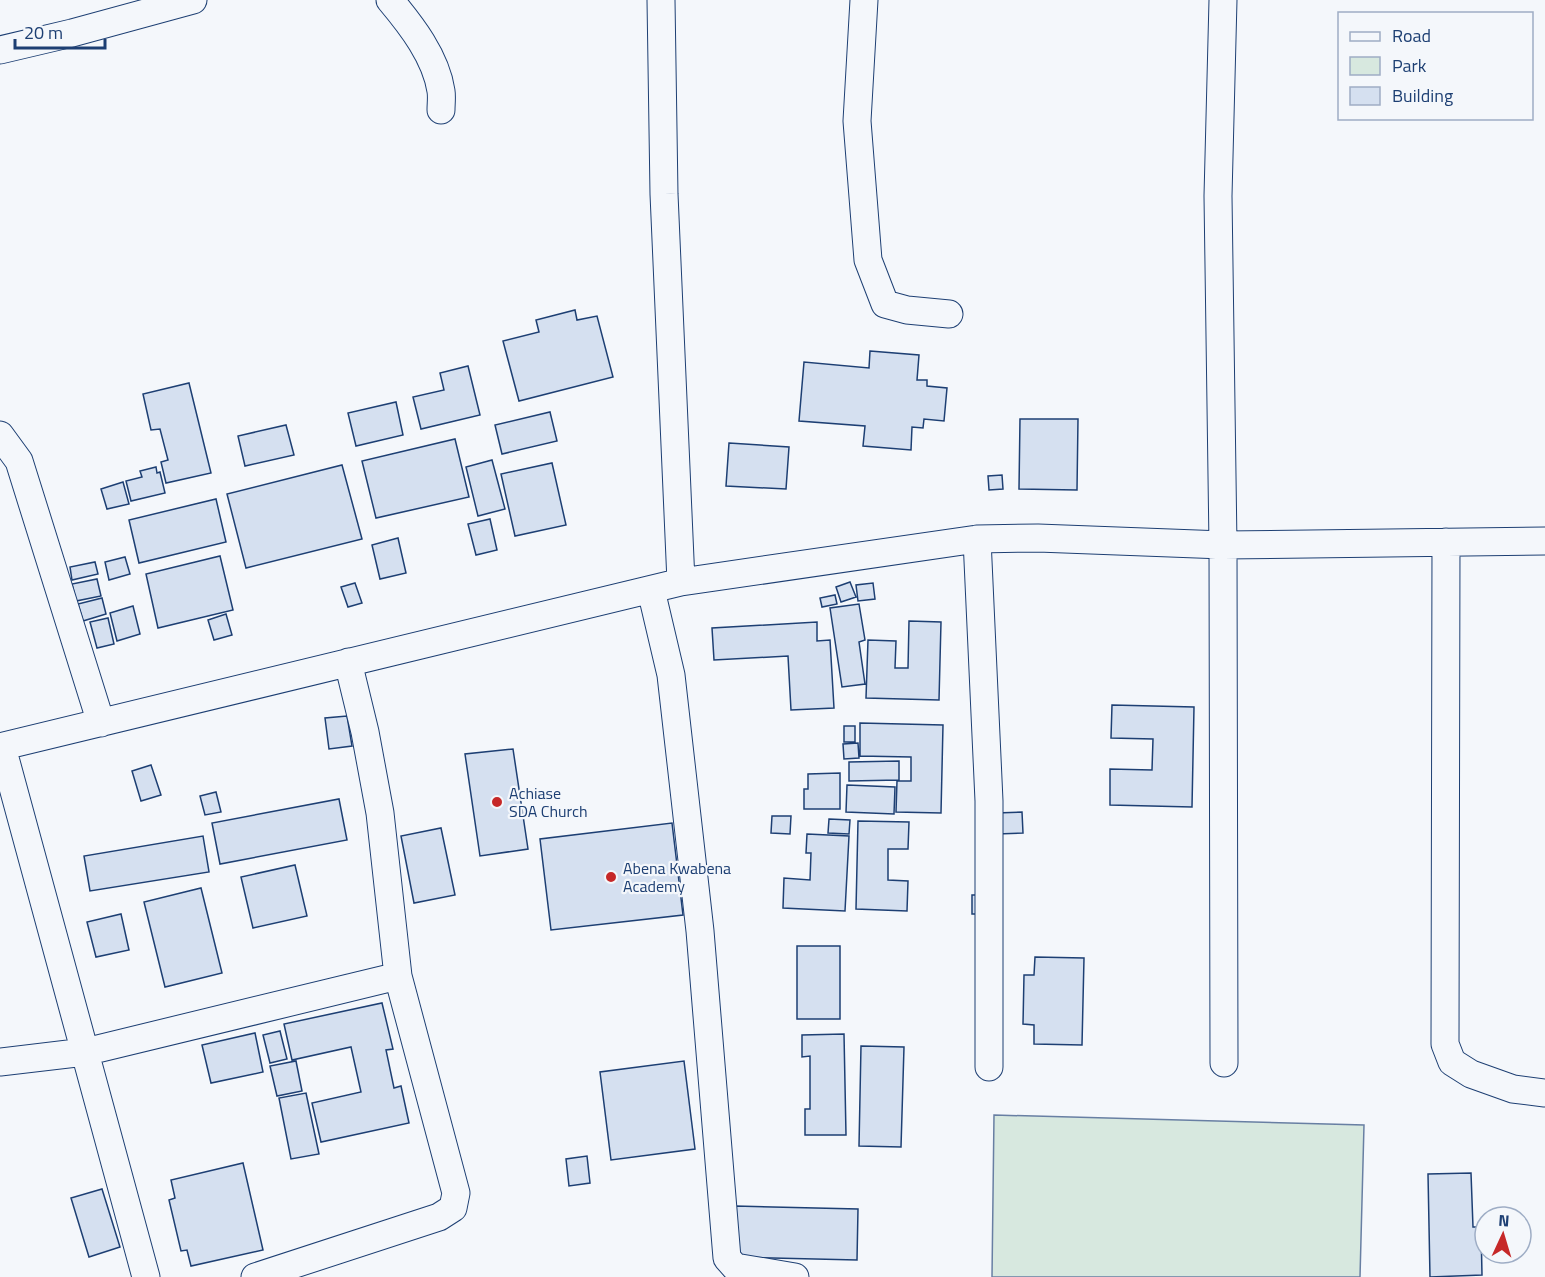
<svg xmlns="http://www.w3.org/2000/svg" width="1545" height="1277" font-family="'Titillium Web',sans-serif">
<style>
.green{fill:#d7e8df;stroke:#687fa3;stroke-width:1.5}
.building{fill:#d5e0f0;stroke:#1d3f73;stroke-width:1.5}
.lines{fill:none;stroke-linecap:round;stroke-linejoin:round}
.minor-casing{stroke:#1d3f73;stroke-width:29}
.minor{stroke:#f4f7fb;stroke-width:27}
.poi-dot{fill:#c62828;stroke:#f4f7fb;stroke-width:2}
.labels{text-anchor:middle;stroke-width:4.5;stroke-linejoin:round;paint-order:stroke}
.poi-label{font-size:16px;fill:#1d3f73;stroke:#f4f7fb;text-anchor:start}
</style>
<rect width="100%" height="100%" fill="#f4f7fb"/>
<path class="green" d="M994,1115l370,10 -4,152h-368z"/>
<path class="building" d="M575,310l2,10 20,-4 16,61 -94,24 -16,-60 36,-9 -3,-12z
M870,351l49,4 -2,25h10v6l20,2 -3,33 -20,-2 -1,9 -11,-1 -1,23 -48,-4 2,-20 -66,-5 5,-59 65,6z
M468,366l12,49 -59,14 -8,-32 31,-7 -4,-17z
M189,383l22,90 -45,10 -5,-21 7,-2 -8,-31 -9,1 -8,-36z
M396,402l7,33 -47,11 -8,-33z
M550,412l7,29 -55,13 -7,-29z
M1020,419h58l-1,71 -58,-1z
M286,425l8,30 -49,11 -7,-30z
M455,439l14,58 -93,21 -14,-57z
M729,443l60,4 -3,42 -60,-3z
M492,460l13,49 -27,7 -12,-49z
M552,463l14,62 -51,11 -14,-62z
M342,465l20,74 -116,29 -19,-74z
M156,467l1,6 3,-1 5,21 -34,8 -5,-20 16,-4 -2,-6z
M1002,475l1,14 -14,1 -1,-14z
M123,482l6,22 -22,5 -6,-20z
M216,499l10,43 -87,21 -10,-43z
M490,519l7,31 -21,5 -8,-31z
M398,538l8,35 -26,6 -8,-34z
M220,556l13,54 -75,18 -12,-54z
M125,557l5,17 -21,6 -4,-18z
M95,562l3,12 -26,6 -2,-13z
M97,579l4,17 -25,5 -4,-17z
M850,582l6,15 -15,5 -5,-15z
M355,583l7,20 -14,4 -7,-20z
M873,583l2,16 -17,2 -2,-16z
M835,595l2,9 -15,3 -2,-9z
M102,598l4,16 -23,7 -5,-17z
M859,604l6,36 -6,2 6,42 -23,3 -12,-79z
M133,606l7,28 -23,7 -7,-28z
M226,614l6,21 -18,5 -6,-20z
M108,618l6,26 -17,4 -7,-26z
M909,621l32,1 -2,78 -73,-2 2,-58 28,1 -1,27h13z
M817,622v19l13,-1 4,68 -43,2 -3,-54 -74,4 -2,-32z
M1112,705l82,2 -2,100 -82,-2v-36l42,1 1,-31 -42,-1z
M347,716l5,30 -23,3 -4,-31z
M860,723l83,2 -2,88 -45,-1 1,-31h14v-24l-51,-1z
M844,726h11v16h-11z
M858,743l1,15 -15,1 -1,-15z
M513,749l15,100 -48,7 -15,-102z
M899,761v19l-50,1v-19z
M151,765l10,30 -20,6 -9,-30z
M840,773v36h-36v-20h4v-15z
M847,785l48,2 -1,27 -48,-2z
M216,792l5,20 -16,3 -5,-19z
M339,799l8,41 -127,24 -8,-41z
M1022,812l1,21 -26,1 -1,-21z
M772,816h19l-1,18 -19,-1z
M829,819l21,1 -1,14 -21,-1z
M858,821l51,1 -1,27h-20v31l20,1 -1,30 -51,-2z
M672,823l11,92 -132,15 -11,-91z
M441,828l14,67 -41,8 -13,-67z
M807,834l42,2 -4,75 -62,-3 1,-30 26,2 1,-27h-5z
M203,836l6,36 -119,19 -6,-35z
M295,865l12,51 -54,12 -12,-51z
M201,888l21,85 -57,14 -21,-85z
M972,895h14v19h-14z
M121,914l8,36 -33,7 -9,-35z
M797,946h43v73h-43z
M1035,957l49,1 -2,87 -48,-1v-19l-11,-1 1,-49h10z
M382,1003l11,46 -7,1 8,38 7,-2 8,37 -88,19 -9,-39 49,-11 -10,-45 -59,13 -8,-36z
M280,1031l7,28 -17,4 -7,-28z
M255,1033l8,39 -52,11 -9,-38z
M844,1034l2,101h-41v-26h5v-53l-8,1v-22z
M861,1046l43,1 -3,100 -42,-1z
M296,1061l6,30 -25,5 -7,-30z
M684,1061l11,88 -84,11 -11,-88z
M306,1093l13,61 -28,5 -12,-61z
M587,1156l3,27 -21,3 -3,-27z
M243,1163l20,87 -72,16 -4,-16 -6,1 -12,-51 6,-2 -4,-18z
M1471,1173l2,54h8l1,48 -52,2 -2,-103z
M102,1189l18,58 -31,10 -18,-59z
M735,1206l123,3 -1,51 -123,-3z"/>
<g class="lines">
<g class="minor-casing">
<path id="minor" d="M390,0c21,25 46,57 51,91 1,6 0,13 0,19
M661,0l3,194 17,388
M864,0l-7,121 11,139 17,44 22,6 42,4
M1223,0l-5,196 5,349 1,518
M0,50l72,-17 121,-33
M0,435l19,26 82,262
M977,539l12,262v266
M1446,542l-1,502 7,18 19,12 42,15 32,4
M651,590l20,85 29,256 27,327 8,9 60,10
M0,747l681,-165 296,-43 61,-1 185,7 322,-4
M2,747l144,530
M0,1062l85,-10 313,-76
M255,1277l184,-60 14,-9 3,-15 -58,-217 -18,-163 -15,-81 -17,-70"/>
</g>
<use href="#minor" class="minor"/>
</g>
<g class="poi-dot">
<circle cx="497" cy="802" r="6"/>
<circle cx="611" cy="877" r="6"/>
</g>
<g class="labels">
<g class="poi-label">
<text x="509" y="799">Achiase<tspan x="509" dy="18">SDA Church</tspan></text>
<text x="623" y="874">Abena Kwabena<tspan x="623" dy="18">Academy</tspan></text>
</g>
</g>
<rect x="1338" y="12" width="195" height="108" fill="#f4f7fb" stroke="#9eadc5" stroke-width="1.5"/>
<rect x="1350" y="32" width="30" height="9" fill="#f4f7fb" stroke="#9eadc5" stroke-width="1.5"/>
<text x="1392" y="42" font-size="18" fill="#1d3f73">Road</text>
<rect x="1350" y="57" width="30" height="18" fill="#d7e8df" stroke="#9eadc5" stroke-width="1.5"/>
<text x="1392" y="72" font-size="18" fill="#1d3f73">Park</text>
<rect x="1350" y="87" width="30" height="18" fill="#d5e0f0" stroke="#9eadc5" stroke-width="1.5"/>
<text x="1392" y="102" font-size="18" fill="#1d3f73">Building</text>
<g transform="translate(1503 1235) rotate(4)"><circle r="28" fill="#f4f7fb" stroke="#9eadc5" stroke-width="1.5"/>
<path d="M0-4.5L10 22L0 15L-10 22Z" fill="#c62828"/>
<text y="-9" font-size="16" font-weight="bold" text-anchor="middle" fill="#1d3f73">N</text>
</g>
<path d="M15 39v9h90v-9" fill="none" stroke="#1d3f73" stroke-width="3"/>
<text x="24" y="39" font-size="18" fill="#1d3f73" stroke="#f4f7fb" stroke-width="4.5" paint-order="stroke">20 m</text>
</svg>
